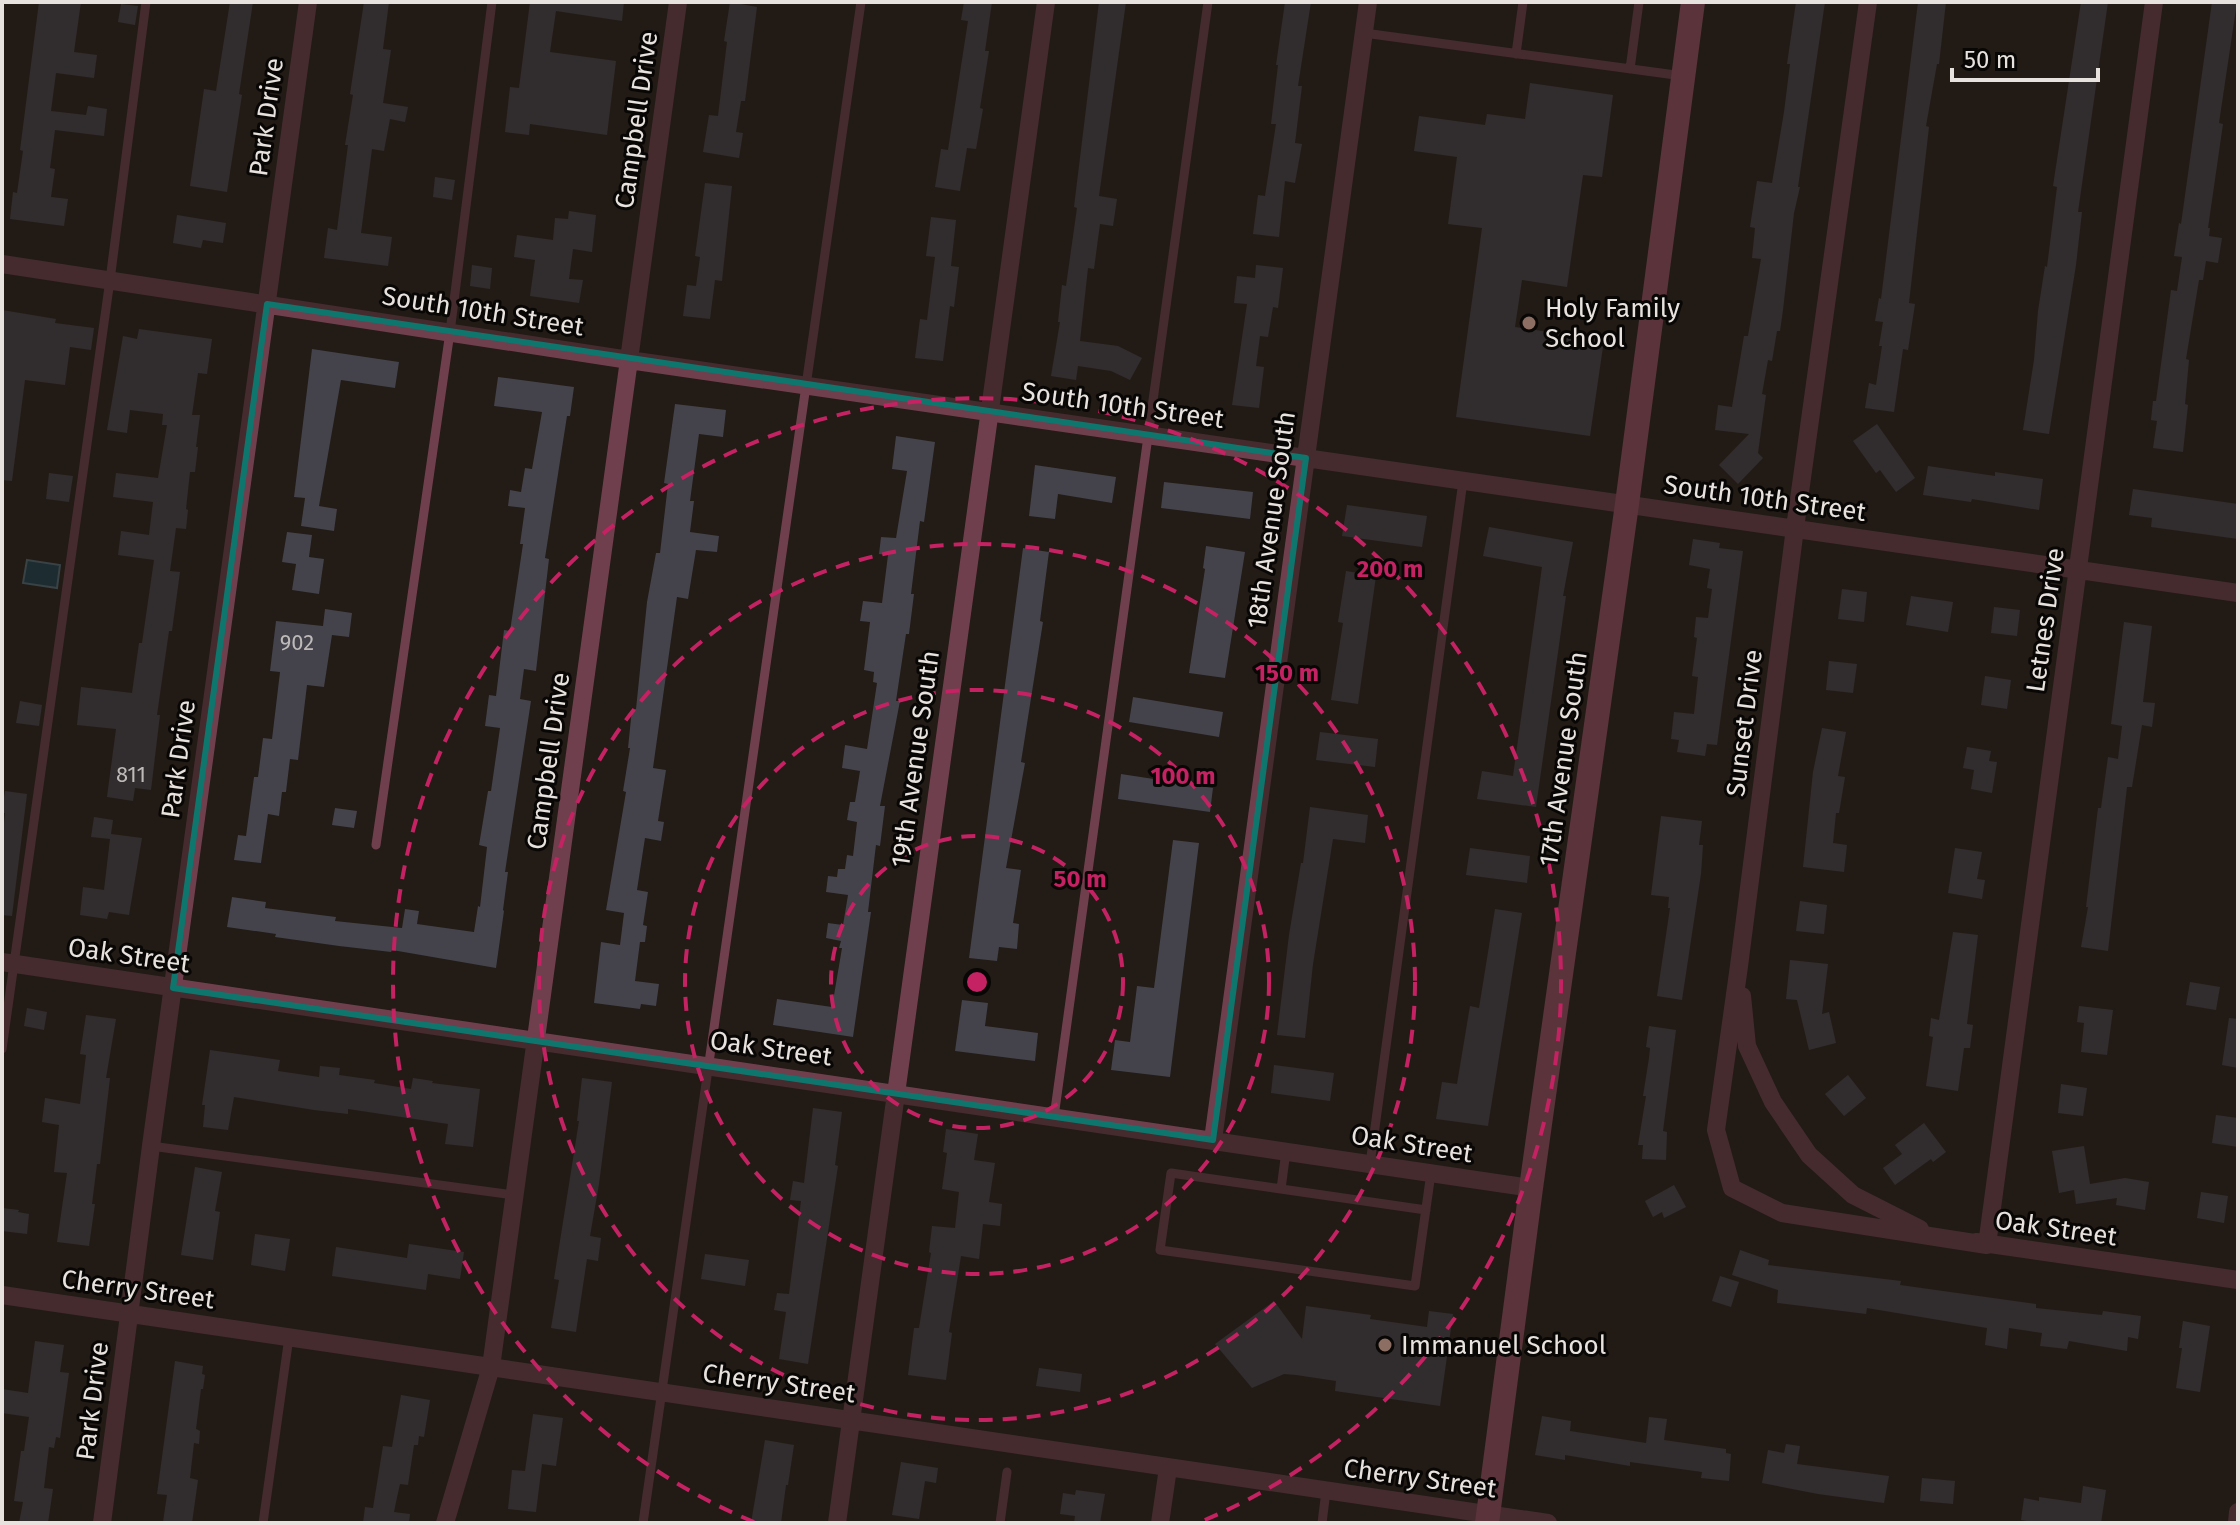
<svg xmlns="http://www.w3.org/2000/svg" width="2240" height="1525" font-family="'Fira Sans',sans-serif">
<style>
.water{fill:#154053;stroke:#54717d;stroke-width:2}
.building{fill:#44424a}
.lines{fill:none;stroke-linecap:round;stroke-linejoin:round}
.lane{stroke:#703f4d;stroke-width:9}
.street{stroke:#703f4d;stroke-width:18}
.secondary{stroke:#9f5168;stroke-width:24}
.marked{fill:none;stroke:#0f766e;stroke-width:6;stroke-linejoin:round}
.ring{fill:none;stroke:#c42262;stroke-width:4;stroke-dasharray:14 10}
.education-dot{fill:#8d6e63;stroke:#090705;stroke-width:3}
.labels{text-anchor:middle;stroke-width:6;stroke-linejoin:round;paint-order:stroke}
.number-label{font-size:22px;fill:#bebab9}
.street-label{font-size:26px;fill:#e7e2de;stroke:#090705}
.poi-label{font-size:26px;fill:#e7e2de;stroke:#090705;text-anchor:start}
.centre{fill:#c42262;stroke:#090705;stroke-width:4}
.ring-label{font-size:24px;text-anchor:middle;font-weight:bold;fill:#c42262;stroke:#090705;stroke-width:6;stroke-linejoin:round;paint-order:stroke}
</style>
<rect width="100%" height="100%" fill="#221b16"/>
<path class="water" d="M27,560l33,5 -3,23 -34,-5z"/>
<path class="building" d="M39,2h42l-7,50 23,3 -3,23 -38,-5 -5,38 35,4 2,-9 19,3 -3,27 -49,-6 -5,38 5,1 -4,28 17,2 -4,27 -54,-7 3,-27 4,1 6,-42 -3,-1z
M230,2h23l-14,92 3,1 -15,97 -37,-6 14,-97 12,2z
M364,2h25l-6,47 8,1 -8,53 25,4 -3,15 -15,-3 -6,32 -12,-2 -11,84 31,4 -4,29 -64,-8 4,-30 9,2 11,-85h-3l8,-50 -3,-1z
M530,2h94l-2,19 -66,-10 -6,41 66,9 -9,74 -77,-11 -1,11 -24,-3 5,-45 9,1z
M730,2l27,5 -12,94h-4l-5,31 7,1 -4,25 -36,-6 6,-37 9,1 9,-74 -3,-1z
M964,2h28l-7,49h4l-9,57 3,1 -7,40 -9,-1 -7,43 -25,-4 6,-38 7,1 20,-129 -7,-1z
M1099,2h27l-27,194 18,3 -4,27 -13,-2 -6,45 -6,-1 -8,73 38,5 24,12 -12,22 -19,-9 -33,-5 -2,14 -25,-4 9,-54h-2l4,-37 4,1 11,-78 -3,-1z
M1285,2h26l-13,84h4l-7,57 7,1 -7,39 -10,-2 -6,56 -26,-3 5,-39 7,1 11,-72h-5l7,-59h-2z
M1796,2h29l-27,185h2l-6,26 -11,97 -3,21h-3l-5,30 -4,-1 -6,34 4,1 -8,58 5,5 -25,26 -19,-19 30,-31 -34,-4 3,-25 14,2 12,-71h4l13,-77 -9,-1 3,-30 -5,-1 7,-46 15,2 12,-71 6,-48h-3z
M1918,2h28l-7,62h-2l-11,62 3,1 -20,176 6,1 -7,46 -5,-1 -9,63 -29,-4 4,-25 7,2 6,-39h-3l4,-24 -8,-1 4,-23 2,1z
M2081,2h27l-30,210h4l-6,53 -27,169 -26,-4 11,-70 4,-49 7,-45 2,1 10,-80 -4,-1z
M2212,2h25l-18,121 4,1 -15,104h2l-1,8 13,2 -4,25 -12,-2 -3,19h-4l-13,79 3,1 -4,44 3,1 -5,47 -30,-4 4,-27 -6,-1 2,-19h3l15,-111 6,1 5,-34 -8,-1 5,-33 2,1z
M121,4l17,2 -3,19 -17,-3z
M1530,83l83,12 -11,82 -19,-2 -16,112 -45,-7 -7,47 89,13 -14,96 -134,-19 26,-189 -34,-4 9,-67 -43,-6 5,-35 66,9 2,-11 38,5z
M435,177l20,3 -3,20 -19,-3z
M705,183l27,3 -10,95 -7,-1 -5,39 -27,-3 4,-31 9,1 4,-29 -5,-1z
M569,211l27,4 -4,37 -19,-3 -4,30 14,1 -4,23 -49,-7 5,-36 -21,-3 3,-22 36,5 2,-22 13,1z
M177,215l49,8 -3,20 -20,-3 -2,8 -28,-5z
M931,217l25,3 -5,46 8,1 -5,40 -4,-1 -7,55 -28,-3 5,-39 7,1 8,-63 -9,-1z
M472,265l20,3 -2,21 -20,-3z
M1256,265l27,3 -5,40 -5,-1 -5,30 -8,-1 -4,30 8,1 -5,41 -27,-3 15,-101 -13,-1 3,-27 18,2z
M2,310l54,9 -1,4 39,5 -3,22 -21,-3 -5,38 -40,-5 -13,101 -10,-1z
M139,329l73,10 -5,35 -9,-1 -6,42h8l-4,32h2l-3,25h-5l-4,37 2,1 -2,19 -10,-1 -6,43 10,1 -8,59h-3l-12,84h3l-9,75 -16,-2 -2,13 -26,-4 9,-68 -39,-4 4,-38 51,6 7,-50h3l12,-83 -36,-5 3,-24 28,4 4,-33 -40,-5 3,-24 42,5 9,-53h-5l1,-11 -33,-4 -3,23 -20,-3 16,-94 14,3z
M312,349l87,13 -4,26 -54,-8 -22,126 18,3 -3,22 -33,-5 4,-28 -11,-1z
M498,377l76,10 -4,29h-3l-22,142 4,1 -13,112 -12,-2 -4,30 11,2 -26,171h3l-5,38 1,1 -8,57 -104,-18 -1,2 -52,-6 -64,-9 1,-3 -49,-7 5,-30 34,5 -1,6 71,9 -1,4 67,7 3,-19 14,2 -2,13 57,8 4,-26 2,1 7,-60 -8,-2 9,-54h3l9,-63 -15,-2 4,-31 7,1 8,-66 6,1 13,-87h-3l5,-36 -17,-2 2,-16 11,2 4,-24 7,1 10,-57 -48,-6z
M675,404l51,6 -3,27 -24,-3 -9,67h4l-4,31 29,4 -2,16 -21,-2 -8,49 -11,-2 -24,171 13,2 -8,51 6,1 -3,19 -16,-3 -8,52 11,2 -5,33 4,1 -2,16h-5l-5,39 24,3 -3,22 -15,-2 -1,5 -46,-6 7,-61 19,3 4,-32 -18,-3 20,-118 -3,-1 7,-43h-2l4,-39h4l11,-107 9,-49h4l8,-69 -4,-1z
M1877,424l38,54 -19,14 -16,-22 -4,3 -23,-32z
M896,436l39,6 -11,80 -4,-1 -9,73h3l-5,40h-3l-10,67h4l-20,105h5l-5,40 -4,-1 -8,67h3l-18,125 -80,-12 4,-26 55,8 10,-59h-3l2,-7 -15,-3 2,-15 15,2 5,-30 -22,-3 2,-16 9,1 1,-8h7l2,-14 6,1 4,-34 -10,-2 3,-18h5l5,-31 -18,-3 3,-23 22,4 10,-66 -4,-1 1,-10 -10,-2 6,-48 -10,-1 3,-20 19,2 6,-48 -9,-1 2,-17 15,1 11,-67 -15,-2z
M1035,465l81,12 -4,26 -54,-9 -3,25 -26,-3z
M1928,466l67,10v-4l48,7 -4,31 -67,-11 -1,3 -48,-7z
M49,473l24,3 -4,26 -23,-3z
M1164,482l89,10 -3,27 -89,-11z
M2133,489l105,15v35l-87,-12 1,-9 -23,-3z
M1347,505l80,11 -5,31 -80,-11z
M1489,527l84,15 -10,54h3l-30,211 -59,-8 5,-28 31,5 29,-209 -59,-11z
M287,532l25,3 -3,22 15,2 -5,35 -27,-4 4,-26 -14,-2z
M1693,539l27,4 -1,5 24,3 -26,194 -10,-1 -2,12 -28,-4 2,-12 -8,-1 3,-27 20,2 4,-37 -6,-1 5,-38 -3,-1 2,-20 12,1 4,-29 -5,-1 3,-19 -21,-4z
M1206,546l39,6 -20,126 -36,-5 16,-104 -2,-1z
M1023,548l26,4 -9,69 3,1 -22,140 4,1 -19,105 15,2 -8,53 6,1 -2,25 -18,-2 -2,14 -28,-3z
M1346,571l30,5 -18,128 -27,-4 12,-77 -5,-1z
M1842,589l25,3 -3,30 -26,-3z
M1911,596l42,6 -5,30 -42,-7z
M1994,607l26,3 -3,26 -26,-3z
M325,609l27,4 -3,24 -17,-2 -8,52 -17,-2 -9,75 -8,-1 -4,33h-4l-3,24 -11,-2 -7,49 -27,-3 4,-25 8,1 8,-59h4l5,-39 9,1 8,-67 -10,-1 6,-50 47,5z
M2124,622l28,4 -9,76 12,1 -3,24 -10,-2 -10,62h-5l-19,164 -27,-4 7,-40h-2l12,-99h3l7,-51 10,2 4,-33 -11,-2z
M1829,661l28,3 -4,29 -27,-3z
M1985,676l26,4 -4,29 -26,-4z
M1133,697l90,15 -4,25 -90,-15z
M20,701l22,4 -3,21 -23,-3z
M1822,728l24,4 -8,44 7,1 -6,36h-3l-3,30 14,2 -3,27 -41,-5 10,-95z
M1320,732l58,7 -3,28 -59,-7z
M1967,747l24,4 -2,10 8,1 -5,31 -21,-4 3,-19 -11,-2z
M1121,774l92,14 -3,24 -92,-13z
M5,791l22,3 -15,122 -10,-1v-74l3,-28h-3v-4z
M1310,807l58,8 -3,28 -32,-4 -20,125 -8,74 -28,-3 12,-100 12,-72h2z
M335,808l22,3 -3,17 -22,-3z
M1661,816l41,5 -3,24h4l-2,29 -19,126 -25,-4 13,-88h-2l1,-11 -18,-2z
M94,817l19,3 -2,14 31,4 -13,77 -20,-3 -2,7 -27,-4 3,-28 21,3 6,-51 -19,-2z
M1173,840l26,3 -29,234 -59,-7 4,-30 15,2 7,-56 17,2z
M1470,848l60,8 -3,27 -61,-8z
M1955,848l27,4 -5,27 8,1 -3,19 -34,-6z
M1800,901l27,4 -3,29 -28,-3z
M1495,909l27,4 -34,213 -52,-7 6,-37 15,2 13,-78 9,2z
M1953,932l25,3 -11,89 6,1 -3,23h-6l-6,43 -32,-5 7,-49 -4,-1 2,-18 8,2z
M1790,960l38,4 -6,50 7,-2 7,31 -27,7 -12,-50 -11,-1z
M2190,982l30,5 -4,23 -30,-5z
M962,1000l26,3 -3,23 53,7 -3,28 -80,-10z
M2079,1006l34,4 -6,45 -26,-3 3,-29 -7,-1z
M27,1008l20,4 -3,18 -20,-4z
M86,1015l30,4 -10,59h4l-10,86h-3l-5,40h3l-6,42 -32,-4 10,-69 -13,-1 5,-47 -17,-3 3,-24 35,6 6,-49 -6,-1z
M2229,1018l9,1v49l-16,-3z
M1649,1026l27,4 -13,101 4,1 -1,28 -24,-1 1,-14h-5l8,-49h-3l6,-38 1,-10 -4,-1z
M210,1050l70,10 -2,11 41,6 1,-11 20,2 -1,7 36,5 -1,3 37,6 2,-11 20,3 -1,2 48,6 -7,58 -28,-3 3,-20 -100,-15v5l-34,-4 -80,-13 -6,33 -25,-3 2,-22h-3z
M1274,1065l60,8 -4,28 -59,-8z
M1848,1075l18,23 -22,18 -19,-22z
M582,1078l30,4 -13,102 -9,52 11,2 -3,23 -11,-2 -11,73 -25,-4 8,-48 -5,-1 25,-158h-2z
M2061,1084l26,4 -4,28 -25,-3z
M813,1108l29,4 -7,53 3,1 -30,198 -29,-5 7,-47 -12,-2 3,-17 12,1 12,-93 -11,-1 3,-19 11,2z
M2216,1115l22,3v29l-26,-4z
M1924,1123l22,29 -13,10 -2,-3 -36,26 -12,-17 19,-14 -7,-9z
M946,1129l32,5 -4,26 21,3 -6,39 13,2 -2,22 -17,-2 -4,35 -18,-3 -12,76 3,1 -6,47 -38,-5 6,-47h5l12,-75 -2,-1 3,-26 23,2 4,-36 -17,-3 5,-36 -4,-1z
M2084,1146l6,38 35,-6 24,4 -4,28 -29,-5 1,-7 -41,6 -2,-14 -15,3 -7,-42z
M195,1167l27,5 -7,39 5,1 -7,48 -32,-5z
M1674,1185l12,22 -22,11 -2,-6 -9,5 -8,-16z
M2201,1192l27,4 -4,27 -27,-5z
M2,1208l17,2 -1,2 11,2 -2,20 -25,-3z
M255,1234l35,5 -5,32 -34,-6z
M409,1244l55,8 -4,27 -32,-5 -2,16 -94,-14 4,-29 71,11z
M1740,1250l29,10 -1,5 133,16 -1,4 136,19v4l66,7 1,-4 38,5 -3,23 -10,-2 -1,14 -58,-10 -2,8 -27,-3 2,-13 -33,-5 -2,21 -22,-4 2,-17 -120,-20 -1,6 -89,-11 1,-13 -46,-15z
M705,1254l44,6 -4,26 -44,-7z
M1720,1276l19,6 -8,25 -19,-6z
M1274,1301l28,38 4,-33 65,9 -1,4 57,8 2,-16 24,3 -13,92 -105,-15 1,-10 -40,-6 -12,-1 -32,14 -37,-44z
M2183,1321l27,5 -10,66 -24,-4 6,-40h-3z
M35,1341l29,4 -4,27 9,1 -9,65 -4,-1 -2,11 -5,-1 -5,41 9,1 -5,34h-29l4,-21 -9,-1 7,-50h3l5,-34 -27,-4v-24l26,4z
M175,1361l28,5 -1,8 3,1 -2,14h-2l-5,40 4,2 -1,13 -5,-1 -4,35 8,2 -6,43 -29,-1 4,-27 -10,-1z
M1039,1368l43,6 -2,18 -44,-6z
M401,1395l29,5 -6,37 -5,-1 -1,9h-4l-6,40 -8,-1 -4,18 -2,10 16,2 -1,9h-46l2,-16 8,1 10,-62 9,1z
M533,1414l30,4 -7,48 -14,-2 -6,48 -28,-3 4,-39 13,1z
M1542,1416l29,5 -1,10 76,12 3,-26 18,2 -3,21 62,9v4l5,1 -2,27 -28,-3 1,-6 -72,-10v4l-65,-11v5l-30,-5z
M765,1440l29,5 -6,40h-2l-5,38h-30z
M1786,1444l14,2 -3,18 92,12 -5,27 -66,-9 -56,-11 6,-33 16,3z
M901,1462l37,6 -2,15 -11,-2 -6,38 -27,-4z
M1922,1478l33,3 -2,23 -33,-3z
M2083,1486l23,4 -5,33h-63l-17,-3 3,-22 15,3v-4l42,6z
M1076,1490l29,4 -5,29h-26l1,-7 -15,-2 3,-21 12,2z"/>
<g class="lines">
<path class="lane" d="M1364,33l319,43
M1516,54l7,-52
M1630,69l9,-67
M376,845l74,-513 42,-330
M2,1049l108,-769 36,-278
M1054,1117l154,-1115
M151,1146l363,49
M1370,1164l93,-683
M1281,1189l5,-38
M1426,1210l-255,-37 -11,77 255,36 16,-113
M263,1523l26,-186
M643,1523l218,-1521
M1000,1523l7,-51
M1322,1523l4,-32"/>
<path class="street" d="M1868,2l-73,526 -56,438 -23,164 16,58 50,25 205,32 167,-1243
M2,264l627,96 1609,233
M2,962l1529,226
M1742,996l5,50 26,56 36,53 44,40 67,34
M1213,1140l155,-1138
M1976,1242l262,38
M2,1295l1546,228
M102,1523l49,-377 157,-1144
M445,1523l46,-156 187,-1365
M837,1523l209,-1521
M1160,1523l8,-55
M2237,1523l1,-11"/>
<path class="secondary" d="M1487,1523l44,-335 96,-684 66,-502"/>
</g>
<path d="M0 0H2240V1525H0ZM267,304l1039,154 -93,682 -1040,-152z" fill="#221b16" fill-opacity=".55" fill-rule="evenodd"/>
<path class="marked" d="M267,304l1039,154 -93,682 -1040,-152z"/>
<g class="ring">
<circle cx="977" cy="982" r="146"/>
<circle cx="977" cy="982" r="292"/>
<circle cx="977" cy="982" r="438"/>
<path d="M754 1522A584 584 0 1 1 1200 1522"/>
</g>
<g class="education-dot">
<circle cx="1529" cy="323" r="8"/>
<circle cx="1385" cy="1345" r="8"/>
</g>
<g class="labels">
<g class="number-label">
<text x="297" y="650">902</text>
<text x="131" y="782">811</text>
</g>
<g class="street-label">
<text transform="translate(266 117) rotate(-82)" y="9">Park Drive</text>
<text transform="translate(636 120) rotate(-82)" y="9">Campbell Drive</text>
<text transform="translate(483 311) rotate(9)" y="9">South 10th Street</text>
<text transform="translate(1123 405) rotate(8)" y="9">South 10th Street</text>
<text transform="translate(1765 498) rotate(8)" y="9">South 10th Street</text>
<text transform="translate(1271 520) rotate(-82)" y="9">18th Avenue South</text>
<text transform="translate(2045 620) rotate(-82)" y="9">Letnes Drive</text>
<text transform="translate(1744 723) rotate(-83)" y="9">Sunset Drive</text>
<text transform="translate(178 759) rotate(-82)" y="9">Park Drive</text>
<text transform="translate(915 759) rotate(-82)" y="9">19th Avenue South</text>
<text transform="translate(1563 759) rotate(-82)" y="9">17th Avenue South</text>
<text transform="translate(548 761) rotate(-82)" y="9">Campbell Drive</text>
<text transform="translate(129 955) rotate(8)" y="9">Oak Street</text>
<text transform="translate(771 1048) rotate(8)" y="9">Oak Street</text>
<text transform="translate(1412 1144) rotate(9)" y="9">Oak Street</text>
<text transform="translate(2056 1228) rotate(8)" y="9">Oak Street</text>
<text transform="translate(138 1289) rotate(8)" y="9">Cherry Street</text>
<text transform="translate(779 1383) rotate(8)" y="9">Cherry Street</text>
<text transform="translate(92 1401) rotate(-83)" y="9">Park Drive</text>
<text transform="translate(1420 1478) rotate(8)" y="9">Cherry Street</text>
</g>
<g class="poi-label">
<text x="1545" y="317">Holy Family<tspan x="1545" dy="30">School</tspan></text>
<text x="1401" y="1354">Immanuel School</text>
</g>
</g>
<circle cx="977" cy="982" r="12" class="centre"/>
<g class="ring-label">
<text x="1390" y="577">200 m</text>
<text x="1287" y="681">150 m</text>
<text x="1183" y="784">100 m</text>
<text x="1080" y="887">50 m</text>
</g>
<rect width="2240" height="1525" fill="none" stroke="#e7e2de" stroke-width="8"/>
<path d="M1952 68v12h146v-12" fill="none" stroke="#e7e2de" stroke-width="4"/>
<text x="1964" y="68" font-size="24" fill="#e7e2de" stroke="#090705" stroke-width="6" paint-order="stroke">50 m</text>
</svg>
